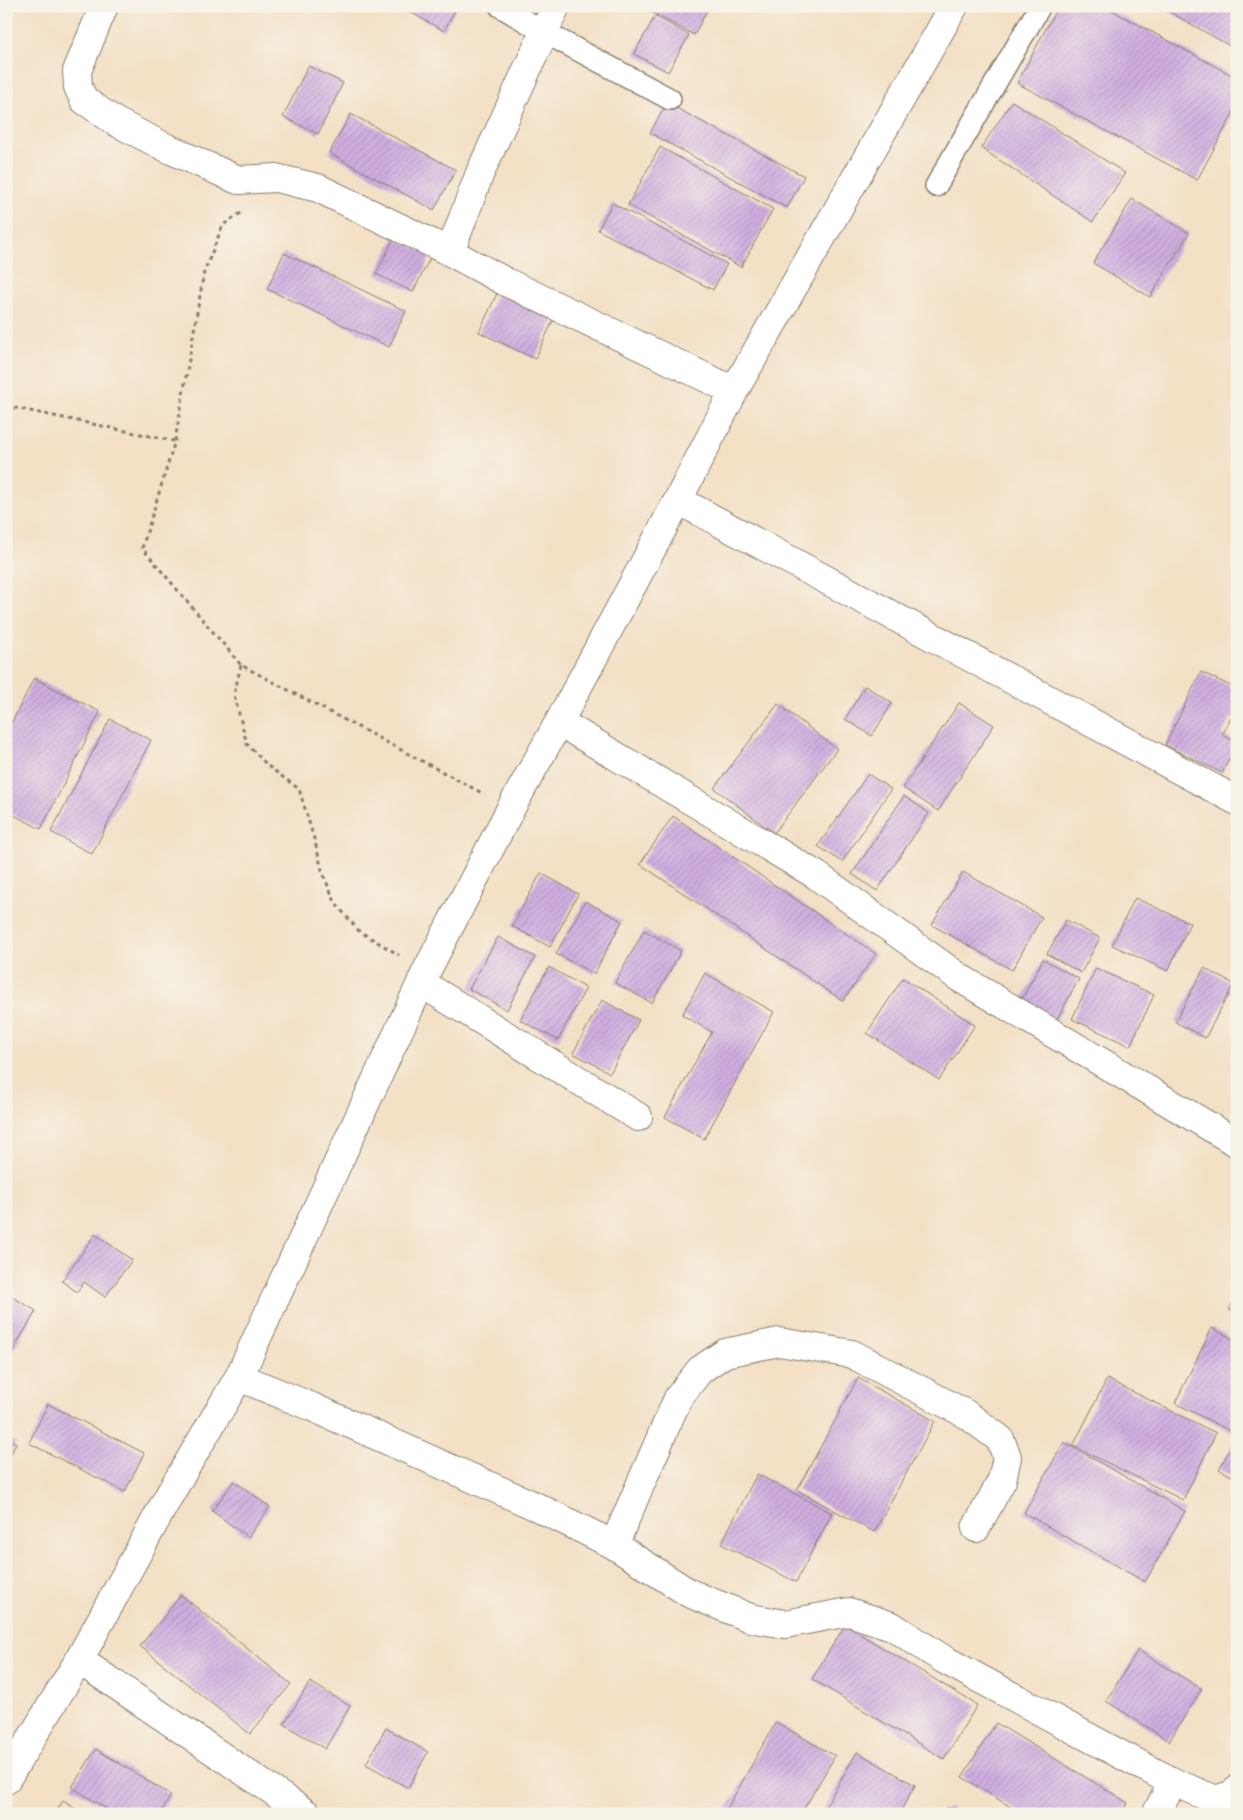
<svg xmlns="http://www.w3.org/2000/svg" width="1243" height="1820" font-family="'Indie Flower',sans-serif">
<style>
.building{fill:url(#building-hatch)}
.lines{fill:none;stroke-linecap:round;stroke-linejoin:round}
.service-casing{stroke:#887e70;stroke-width:24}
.minor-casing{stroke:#887e70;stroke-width:30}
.path{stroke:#887e70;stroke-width:3;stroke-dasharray:4 4;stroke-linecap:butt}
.service{stroke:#fff;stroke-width:21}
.minor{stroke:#fff;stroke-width:28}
</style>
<defs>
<pattern id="building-hatch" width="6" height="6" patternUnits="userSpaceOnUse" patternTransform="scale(1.25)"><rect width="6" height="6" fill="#d0aee0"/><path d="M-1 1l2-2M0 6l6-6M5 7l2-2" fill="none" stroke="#b295c0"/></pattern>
</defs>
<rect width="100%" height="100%" fill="#f7f3e8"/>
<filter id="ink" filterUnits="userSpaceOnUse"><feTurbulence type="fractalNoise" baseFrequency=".02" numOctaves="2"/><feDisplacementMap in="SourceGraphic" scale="10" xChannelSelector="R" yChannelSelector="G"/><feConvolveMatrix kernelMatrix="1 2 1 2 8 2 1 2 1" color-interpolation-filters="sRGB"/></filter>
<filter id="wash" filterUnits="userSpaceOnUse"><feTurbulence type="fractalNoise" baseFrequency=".0096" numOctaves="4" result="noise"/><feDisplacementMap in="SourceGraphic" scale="20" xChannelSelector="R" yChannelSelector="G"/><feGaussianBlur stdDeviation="1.12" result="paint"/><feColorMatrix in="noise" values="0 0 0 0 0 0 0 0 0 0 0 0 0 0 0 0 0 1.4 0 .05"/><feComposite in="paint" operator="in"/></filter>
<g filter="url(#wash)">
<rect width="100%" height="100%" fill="#f3e0c5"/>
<g id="blocks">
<path class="building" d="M367,6h14l-3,6z
M399,6h58l-13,25z
M640,6h69l-15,29z
M1058,6h46l133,72v28l-40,74 -180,-97z
M1159,6h78v44z
M655,16l34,19 -21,37 -34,-18z
M308,66l35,17 -25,51 -35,-17z
M1012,101l113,72 -32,49 -112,-74z
M667,103l137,73 -17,32 -137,-75z
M351,114l105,56 -22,40 -105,-57z
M660,147l113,62 -32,58 -113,-62z
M1132,199l57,34 -39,64 -57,-34z
M612,203l115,61 -14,26 -115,-60z
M394,238l37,18 -18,36 -37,-18z
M284,253l122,58 -17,36 -122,-58z
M502,283l56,27 -23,49 -56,-27z
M1201,672l36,17v32l-6,-3 -9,17 15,7v2l-15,29 -57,-28z
M34,678l66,34 -59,117 -35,-18v-77z
M865,686l27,17 -20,33 -27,-17z
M959,703l35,22 -56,86 -35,-23z
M778,704l59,45 -63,84 -60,-45z
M110,719l41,21 -59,114 -41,-22z
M868,774l23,15 -49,73 -24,-16z
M904,796l25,17 -52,78 -25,-17z
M673,816l203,138 -33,47 -203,-137z
M963,872l79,45 -30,53 -80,-45z
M541,873l37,21 -28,53 -38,-21z
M1135,898l55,25 -22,48 -56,-26z
M585,901l37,20 -28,53 -38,-20z
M1066,920l34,18 -19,35 -34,-19z
M644,930l37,21 -29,52 -37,-20z
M498,937l37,20 -28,53 -38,-21z
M1043,959l36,20 -23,42 -35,-20z
M549,967l37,21 -28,52 -38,-20z
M1096,968l58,27 -24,51 -58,-27z
M1204,968l30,16 -29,54 -30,-16z
M705,973l69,39 -70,127 -39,-22 47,-85 -30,-17z
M903,978l72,47 -36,55 -72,-47z
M602,1000l37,20 -29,53 -37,-20z
M95,1234l37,26 -27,37 -21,-15 -7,10 -15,-11z
M6,1293l30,18 -24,41 -6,-4z
M1237,1296v18l-8,-4z
M1212,1328l25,13v80l-5,11 -57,-29z
M858,1378l77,43 -61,111 -77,-42z
M1107,1379l109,54 -33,67 -110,-54z
M48,1404l96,49 -19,39 -96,-49z
M1237,1436v43l-18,-10z
M6,1438l10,5 -10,20z
M1064,1442l121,69 -40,71 -121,-69z
M757,1474l75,39 -36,69 -75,-38z
M234,1481l36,26 -22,30 -36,-26z
M181,1595l110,89 -41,50 -110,-88z
M845,1625l132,80 -33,54 -132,-80z
M1138,1650l64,39 -33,52 -63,-40z
M310,1682l40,24 -25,43 -41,-25z
M776,1722l59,34 -34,58h-77z
M996,1723l132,80 -7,11h-99l-60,-37z
M386,1728l42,24 -20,36 -42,-24z
M96,1749l75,46 -11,19h-45l-43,-27z
M857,1752l58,33 -16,29h-78z
M63,1801l21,13h-29z
M948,1807l12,7h-17z"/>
</g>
</g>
<g filter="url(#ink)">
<use href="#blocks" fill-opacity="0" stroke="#887e70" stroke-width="1"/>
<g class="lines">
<g class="service-casing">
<path id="service" d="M500,6l44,26 126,67
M936,186l104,-180"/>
</g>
<g class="minor-casing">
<path id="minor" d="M104,6l-27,65 1,16 6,13 32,22 51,26 71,32 38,-2 42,10 132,64
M556,6l-76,167 -30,79 56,30 228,109
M678,500l559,301
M559,722l257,153 144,103 277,165
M421,983l217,134
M239,1377l73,30 225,100 77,38 75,48 61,25 35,6 64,-12 43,14 51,33 173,93 57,30 43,18 17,-6 4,-5
M614,1545l64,-147 22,-28 25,-17 54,-11 73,12 114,60 34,25 7,18 -5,23 -26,48
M79,1660l228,154
M6,1780l73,-120 92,-168 68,-115 187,-405 85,-164 48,-86 119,-222 56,-109 220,-385
M1156,1814l17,-32"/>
</g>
<path class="path" d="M241,213l-18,12 -19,47 -29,169 -33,107 99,117 243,129
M6,406l168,35
M241,665l-7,30 13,49 21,22 31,23 16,53 8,32 13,30 23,27 40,24"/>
<use href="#service" class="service"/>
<use href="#minor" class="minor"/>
</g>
</g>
<rect width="1243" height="1820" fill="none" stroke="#f7f3e8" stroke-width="25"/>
</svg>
